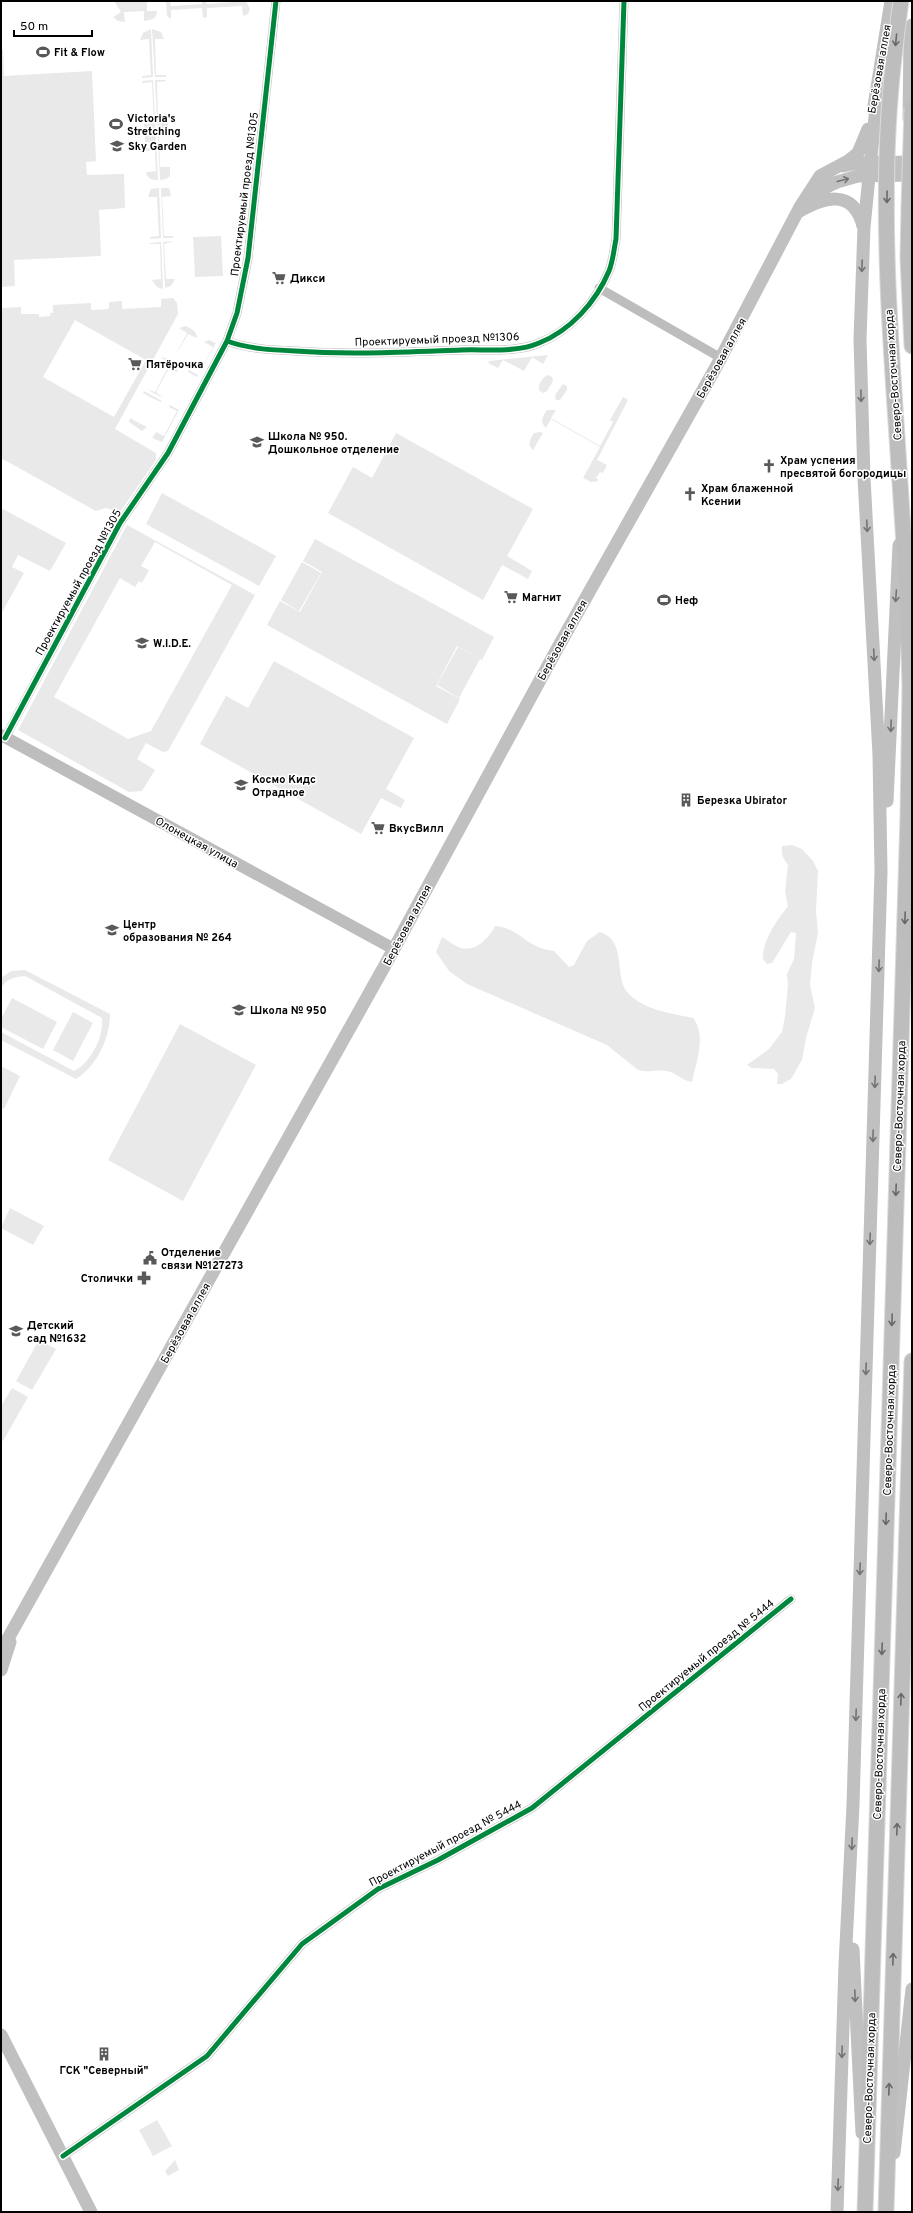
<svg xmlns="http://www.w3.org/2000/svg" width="913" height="2213" font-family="Overpass,sans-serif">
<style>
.green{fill:#e9e9e9;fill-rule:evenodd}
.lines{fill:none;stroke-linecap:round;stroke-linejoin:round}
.primary-casing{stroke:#dbdbdb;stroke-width:17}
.minor{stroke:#bdbdbd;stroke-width:9}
.tertiary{stroke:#bdbdbd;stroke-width:12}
.secondary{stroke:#c0c0c0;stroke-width:13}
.primary{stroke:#bdbdbd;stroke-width:15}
.primary-bridge-casing{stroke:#dbdbdb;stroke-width:17;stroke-linecap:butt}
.primary-bridge{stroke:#bdbdbd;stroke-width:15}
.cycleway-casing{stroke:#fff;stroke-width:8}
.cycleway{stroke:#00873e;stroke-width:5}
.oneway{stroke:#686868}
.oneway2{stroke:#737373}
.labels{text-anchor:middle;stroke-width:3;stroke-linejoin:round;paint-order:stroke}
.poi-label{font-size:11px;font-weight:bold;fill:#000;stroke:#fff;text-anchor:start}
.street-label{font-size:11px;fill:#000;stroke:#fff}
</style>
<rect width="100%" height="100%" fill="#fff"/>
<path class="green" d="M114,1h33v10h10c0,8 -6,9 -13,10v-10l-20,1 1,10 -7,-1 -5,-4 8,-5z
M166,1h4l1,5 31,-2v-3h4l1,3 39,-3 4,8 -2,5 -5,2 -1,-10 -35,2v9l-4,1 -1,-10 -31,2v9l-4,-3z
M151,29l2,48 -11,1v-2l9,-1 -2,-36 -9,1 3,-7z
M152,29l9,3 3,7h-9l1,36h10v2h-11z
M1,50h2l1,26 88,-5 4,90 -10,1 1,13 37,-1 1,34 -26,2 2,46 -87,4 1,26 -14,1z
M153,80l5,100c-6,0 -11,-1 -12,-8l10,-1 -1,-21 -10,1v-3h10v-6h-10l-1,-18 10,-1 -2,-41 -10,1v-2z
M155,80h11v1l-9,1 1,39h10v7h-9l1,39h10v9l-4,3 -6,1z
M159,188l2,50 -11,1v-2l9,-1 -2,-39h-9l3,-8z
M161,188h8l2,8 -9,1 2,39h9v2h-10z
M221,236l2,40 -28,1 -2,-40z
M174,241l-10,3 2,35h9l-4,7 -6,2 -2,-46z
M161,242l2,47 -6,-2 -5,-7 9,-1 -1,-35h-10v-1z
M173,298l4,5 1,11 -63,115 41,24v7l-36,52 -14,-4 -10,3 -95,-53v-150l20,-1v7h18v3l11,-1v-3h3v-8l38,-2v7l18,-1v-7l13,-1v8l39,-2v-8zM75,320l71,40 -32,57 -71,-40z
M186,326c5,3 11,5 11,12l-9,-4 -14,24 -1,4 8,5v1l-19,-10 1,-1 9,5 15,-29 -8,-5z
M209,340l7,3 -19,34 -9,-5 1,-2 9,5 15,-28 -9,-5z
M548,355l-5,9 -11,-7 -8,14 -21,-11 -5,8 -10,-5 1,-2z
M161,361l17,9 -1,2 -8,-4 -13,24 7,6 -17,-9 9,3 13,-25z
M548,375l4,2 1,4 -6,10 -4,2 -4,-3c-1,-5 3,-13 9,-15z
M563,384l4,2v4l-7,10h-4l-1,-5z
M144,391l18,10 -1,1 -9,-4 -13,25 8,4 -5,4 -13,-9 1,-4 9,5 13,-25 -9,-5z
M623,397l5,3 -31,60 10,5 -4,8 -3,-1 -4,6 3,2 -1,1 -7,1 -8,-4 17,-31 -49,-28 -5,9c-7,-6 -3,-12 1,-18h9l-5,8 49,28 13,-24 -3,-2z
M170,405l9,5 -17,32 -10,-4 4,-6 8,4 13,-25 -8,-4z
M540,432l3,1 -10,17c-6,-5 -3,-11 1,-17z
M396,433l137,76 -26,47 25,15 -4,8 -26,-14 -19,35 -155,-87 25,-46 19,11z
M162,493l114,63 -17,30 -113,-62z
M1,508l65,35 -16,28 -32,-16 -6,12 12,6 -23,41z
M127,525l128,70 -87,156 -5,1 -17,-9 -9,16 18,11 -13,21 -13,1 -111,-62zM155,542l77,43 -81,146 -23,8 -74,-42 66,-119 15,9 4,-6 3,2 7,-13 -8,-4z
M315,539l179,98 -12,23 -25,-14 -21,40 24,13 -13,25 -180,-99 13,-24 20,11 22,-40 -19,-11z
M302,562l19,11 -22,38 -18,-11z
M458,647l22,12 -21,39 -22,-13z
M274,661l140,77 -28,51 19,11 -4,8 -20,-10 -20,36 -161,-90 26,-48 22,12z
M792,845l10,4 11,12 5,10 -2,40 2,22 -6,30 -2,22 5,23 -9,30 -4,22 -11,19 -9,5h-5l1,-10 -4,-5 -22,-1 -5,-3 22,-16 13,-17 3,-16 3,-31 -1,-11 7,-15 2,-26 -5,-1 -19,31 -5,1 -4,-5c0,-20 13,-37 25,-53l-3,-15 3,-26c-5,-7 -7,-10 -6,-19z
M495,926c25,2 30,22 59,25l15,16 5,-2 13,-24 13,-9c28,9 13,45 28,61 17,18 43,20 65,25 14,17 3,44 -1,64 -10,-1 -16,-10 -26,-11 -10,-2 -19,2 -28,-1l-31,-25 -140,-61 -18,-13 -13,-19 6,-15c6,3 12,9 19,11 15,4 28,-10 34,-22z
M25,970l85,44c0,24 -13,52 -34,65l-75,-39v-8l73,39c17,-8 30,-35 28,-53l-77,-42c-11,1 -19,3 -24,12v-10l10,-7z
M12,998l45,24 -14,27 -42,-22v-8z
M73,1012l20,11 -20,38 -20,-11z
M180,1024l76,41 -73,136 -75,-41z
M1,1066l19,10 -16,33 -3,-2z
M10,1208l34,18 -11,19 -32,-17z
M39,1340l17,9 -24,41 -16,-9z
M12,1388l16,9 -25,44 -2,-1v-34z
M157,2120l15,26 -19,10 -14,-26z
M175,2160l4,10 -11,6 -3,-5z"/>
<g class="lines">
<g class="primary-casing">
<path id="primary" d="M909,207l-1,51 4,88
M865,2212l43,-1395 2,-130 -3,-97 -10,-153
M886,2212l26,-851"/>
</g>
<path class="minor" d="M599,288l122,70
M227,341c22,8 45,9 68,10 55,4 111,1 166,-1 25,-1 55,3 78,-7 31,-12 57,-41 70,-72 4,-10 5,-22 7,-32l8,-238
M5,738l115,-215 48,-70 59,-112 10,-28 11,-55 28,-257
M63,2156l144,-100 95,-112 76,-55 60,-29 94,-52 259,-209"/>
<path class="tertiary" d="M1,735l393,214"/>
<path class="secondary" d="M874,106l17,-105
M909,119l1,-81 2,-13
M843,166l14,-3 55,-1
M807,196l30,-14 21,-6 54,-1
M798,212c26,-15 55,-24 65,14
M887,801l12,-256
M1,1651l383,-684 173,-318 159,-282 84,-160 20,-31 28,-15 10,-8 10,-24
M1,1670l9,-28
M853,1949l9,184
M1,2035l90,177
M894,2153l18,-164
M837,2212l8,-247 8,-160 28,-934 -2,-116 -15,-277 -4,-139 4,-112 13,-130"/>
<use href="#primary" class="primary"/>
<g class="primary-bridge-casing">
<path id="primary-bridge" d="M909,207l3,-99
M897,437c-7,-102 -14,-204 -9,-306 2,-43 7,-87 13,-130"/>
</g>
<use href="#primary-bridge" class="primary-bridge"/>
<g class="cycleway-casing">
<path id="cycleway" d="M227,341c22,8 45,9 68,10 55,4 111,1 166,-1 25,-1 55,3 78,-7 31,-12 57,-41 70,-72 4,-10 5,-22 7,-32l8,-238
M5,738l115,-215 48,-70 59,-112 10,-28 11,-55 28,-257
M63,2156l144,-100 95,-112 76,-55 60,-29 94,-52 259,-209"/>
</g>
<use href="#cycleway" class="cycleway"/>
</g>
<defs><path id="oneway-shaft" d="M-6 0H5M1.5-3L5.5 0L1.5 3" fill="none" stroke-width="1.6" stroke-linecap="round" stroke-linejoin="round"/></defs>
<g class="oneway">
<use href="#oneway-shaft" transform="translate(896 40) rotate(96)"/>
<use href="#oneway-shaft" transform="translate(887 197) rotate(91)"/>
<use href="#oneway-shaft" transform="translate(905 918) rotate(92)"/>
<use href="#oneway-shaft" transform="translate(896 1190) rotate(92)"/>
<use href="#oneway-shaft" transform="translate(892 1320) rotate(92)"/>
<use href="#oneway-shaft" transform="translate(886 1519) rotate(92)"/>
<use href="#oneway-shaft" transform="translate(882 1649) rotate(92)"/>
<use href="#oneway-shaft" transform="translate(901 1699) rotate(-88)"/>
<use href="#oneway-shaft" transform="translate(897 1829) rotate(-88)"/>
<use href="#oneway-shaft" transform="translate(893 1959) rotate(-88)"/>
<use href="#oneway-shaft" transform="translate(889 2089) rotate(-88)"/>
</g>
<g class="oneway2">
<use href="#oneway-shaft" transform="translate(843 180) rotate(-14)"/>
<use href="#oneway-shaft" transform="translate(862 266) rotate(92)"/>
<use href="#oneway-shaft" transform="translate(861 396) rotate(89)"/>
<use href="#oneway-shaft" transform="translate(867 526) rotate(87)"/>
<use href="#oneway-shaft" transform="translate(896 596) rotate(94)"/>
<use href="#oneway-shaft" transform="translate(874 655) rotate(87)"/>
<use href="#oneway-shaft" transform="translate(891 726) rotate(92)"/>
<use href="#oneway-shaft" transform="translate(879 966) rotate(92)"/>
<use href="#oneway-shaft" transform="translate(875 1082) rotate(92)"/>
<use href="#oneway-shaft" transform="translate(873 1136) rotate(92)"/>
<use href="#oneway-shaft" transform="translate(870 1239) rotate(92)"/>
<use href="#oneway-shaft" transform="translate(866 1369) rotate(92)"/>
<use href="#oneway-shaft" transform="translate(860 1569) rotate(92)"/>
<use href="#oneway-shaft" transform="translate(856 1715) rotate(92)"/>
<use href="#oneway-shaft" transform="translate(852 1844) rotate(92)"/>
<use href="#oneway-shaft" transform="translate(855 1996) rotate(88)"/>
<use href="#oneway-shaft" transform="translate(842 2052) rotate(92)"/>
<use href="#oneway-shaft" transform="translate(838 2185) rotate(92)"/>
</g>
<defs>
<g id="stadium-bare" transform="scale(1.08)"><path d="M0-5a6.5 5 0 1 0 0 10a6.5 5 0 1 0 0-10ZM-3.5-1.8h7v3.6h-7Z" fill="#595959" stroke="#fff" stroke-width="2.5" paint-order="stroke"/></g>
<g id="school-bare" transform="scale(1.08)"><path d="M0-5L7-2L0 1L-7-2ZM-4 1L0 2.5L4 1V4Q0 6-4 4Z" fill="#595959" stroke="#fff" stroke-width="2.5" paint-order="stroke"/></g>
<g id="supermarket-bare" transform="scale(1.08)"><path d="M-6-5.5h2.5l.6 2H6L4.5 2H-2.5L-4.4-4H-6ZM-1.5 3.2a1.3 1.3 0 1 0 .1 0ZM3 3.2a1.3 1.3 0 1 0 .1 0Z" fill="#595959" stroke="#fff" stroke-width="2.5" paint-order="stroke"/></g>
<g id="church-bare" transform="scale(1.08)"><path d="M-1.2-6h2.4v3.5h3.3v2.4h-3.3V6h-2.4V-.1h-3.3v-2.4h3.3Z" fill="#595959" stroke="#fff" stroke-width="2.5" paint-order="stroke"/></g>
<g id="building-bare" transform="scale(1.08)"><path d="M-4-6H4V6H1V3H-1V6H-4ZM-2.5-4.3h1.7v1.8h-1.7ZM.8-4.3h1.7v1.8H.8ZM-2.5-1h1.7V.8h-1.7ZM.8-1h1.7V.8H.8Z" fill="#595959" stroke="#fff" stroke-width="2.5" paint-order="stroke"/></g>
<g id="civic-bare" transform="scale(1.08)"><path d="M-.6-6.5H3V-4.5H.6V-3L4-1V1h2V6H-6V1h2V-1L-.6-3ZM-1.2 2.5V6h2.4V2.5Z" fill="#595959" stroke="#fff" stroke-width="2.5" paint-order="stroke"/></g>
<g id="pharmacy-bare" transform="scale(1.08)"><path d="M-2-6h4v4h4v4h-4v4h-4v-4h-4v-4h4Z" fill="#595959" stroke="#fff" stroke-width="2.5" paint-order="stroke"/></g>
</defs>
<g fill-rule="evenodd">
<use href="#stadium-bare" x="43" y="52"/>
<use href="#stadium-bare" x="116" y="124"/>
<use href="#school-bare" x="117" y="146"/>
<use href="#supermarket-bare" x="279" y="278"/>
<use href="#supermarket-bare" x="135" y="364"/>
<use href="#school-bare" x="257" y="442"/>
<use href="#church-bare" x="769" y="466"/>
<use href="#church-bare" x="690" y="494"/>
<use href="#supermarket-bare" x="511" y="597"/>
<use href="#stadium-bare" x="664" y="600"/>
<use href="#school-bare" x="142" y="643"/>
<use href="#school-bare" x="241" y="785"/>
<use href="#building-bare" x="686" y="800"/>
<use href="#supermarket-bare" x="378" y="828"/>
<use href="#school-bare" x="112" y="930"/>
<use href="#school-bare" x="239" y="1010"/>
<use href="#civic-bare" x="150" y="1258"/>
<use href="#pharmacy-bare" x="144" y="1278"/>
<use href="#school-bare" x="16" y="1331"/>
<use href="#building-bare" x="104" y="2054"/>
</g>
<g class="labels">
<g class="poi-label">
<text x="54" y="56">Fit &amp; Flow</text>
<text x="127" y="122">Victoria's<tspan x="127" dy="13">Stretching</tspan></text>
<text x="128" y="150">Sky Garden</text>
<text x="290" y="282">Дикси</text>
<text x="146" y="368">Пятёрочка</text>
<text x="268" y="440">Школа № 950.<tspan x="268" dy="13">Дошкольное отделение</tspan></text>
<text x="780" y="464">Храм успения<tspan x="780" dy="13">пресвятой богородицы</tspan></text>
<text x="701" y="492">Храм блаженной<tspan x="701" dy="13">Ксении</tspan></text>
<text x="522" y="601">Магнит</text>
<text x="675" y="604">Неф</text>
<text x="153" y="647">W.I.D.E.</text>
<text x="252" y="783">Космо Кидс<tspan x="252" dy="13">Отрадное</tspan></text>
<text x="697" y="804">Березка Ubirator</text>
<text x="389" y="832">ВкусВилл</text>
<text x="123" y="928">Центр<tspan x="123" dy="13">образования № 264</tspan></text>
<text x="250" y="1014">Школа № 950</text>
<text x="161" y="1256">Отделение<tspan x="161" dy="13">связи №127273</tspan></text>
<text x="133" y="1282" text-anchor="end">Столички</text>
<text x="27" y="1329">Детский<tspan x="27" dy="13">сад №1632</tspan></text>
<text x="104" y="2074" text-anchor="middle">ГСК "Северный"</text>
</g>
<g class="street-label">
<text transform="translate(879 69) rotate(-80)" y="4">Берёзовая аллея</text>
<text transform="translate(244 194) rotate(-83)" y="4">Проектируемый проезд №1305</text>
<text transform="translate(437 339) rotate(-2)" y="4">Проектируемый проезд №1306</text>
<text transform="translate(721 358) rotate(-61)" y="4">Берёзовая аллея</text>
<text transform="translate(893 375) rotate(-94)" y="4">Северо-Восточная хорда</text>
<text transform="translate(78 582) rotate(-61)" y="4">Проектируемый проезд №1305</text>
<text transform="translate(562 640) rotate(-61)" y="4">Берёзовая аллея</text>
<text transform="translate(197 842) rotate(29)" y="4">Олонецкая улица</text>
<text transform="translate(407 925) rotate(-62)" y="4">Берёзовая аллея</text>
<text transform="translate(899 1106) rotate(-88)" y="4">Северо-Восточная хорда</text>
<text transform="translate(185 1323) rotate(-61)" y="4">Берёзовая аллея</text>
<text transform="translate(889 1430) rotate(-88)" y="4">Северо-Восточная хорда</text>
<text transform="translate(706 1655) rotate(-39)" y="4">Проектируемый проезд № 5444</text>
<text transform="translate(879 1754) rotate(-88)" y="4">Северо-Восточная хорда</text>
<text transform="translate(445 1843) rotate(-28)" y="4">Проектируемый проезд № 5444</text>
<text transform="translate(869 2078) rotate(-88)" y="4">Северо-Восточная хорда</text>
</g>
</g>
<rect width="913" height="2213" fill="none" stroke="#000000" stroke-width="4"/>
<path d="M14 30v6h78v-6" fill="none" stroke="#000000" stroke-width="2"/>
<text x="20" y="30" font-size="12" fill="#000000" stroke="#ffffff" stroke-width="3" paint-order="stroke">50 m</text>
</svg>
